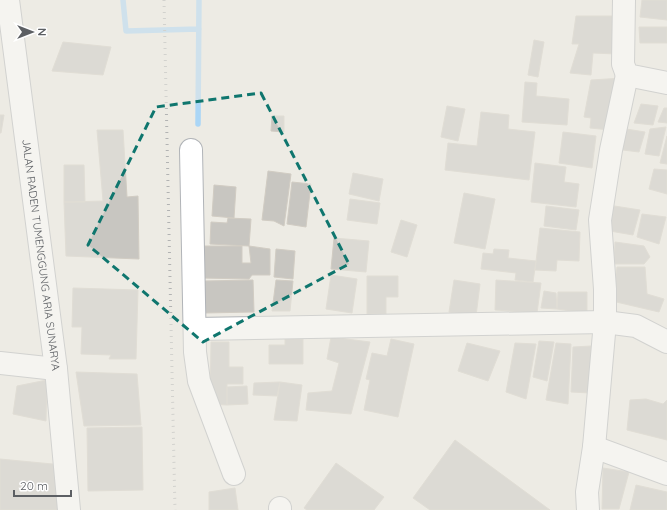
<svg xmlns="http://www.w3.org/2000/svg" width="667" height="510" font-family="Quicksand,sans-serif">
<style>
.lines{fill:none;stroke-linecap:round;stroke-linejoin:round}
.stream{stroke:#abd6f6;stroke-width:5.5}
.building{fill:#c8c6c1;stroke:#d1ccc3}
.minor-casing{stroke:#b1b4b8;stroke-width:24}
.minor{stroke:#fff;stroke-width:22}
.rail{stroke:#b2b3b3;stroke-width:3;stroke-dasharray:1 5;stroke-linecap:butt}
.marked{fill:none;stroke:#0f766e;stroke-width:3;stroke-dasharray:8 5;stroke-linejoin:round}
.labels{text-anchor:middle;stroke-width:4;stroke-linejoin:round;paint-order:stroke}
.street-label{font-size:11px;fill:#5c5f63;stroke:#fff}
</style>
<rect width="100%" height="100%" fill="#edebe4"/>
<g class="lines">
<path class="stream" d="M123,0l3,31 73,-2
M198,124l1,-124"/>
</g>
<path class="building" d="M642,0h25v20l-27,-3z
M576,16h38l2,38 -23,-1 -2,22 -21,-2 9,-29h-7z
M639,27h28v16h-27z
M534,40l10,2 -6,35 -10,-2z
M63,42l48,5 -8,28 -51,-4z
M623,78l-13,52 -20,-2 1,-10 -7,-1 7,-37z
M525,82l12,1 -1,13 33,3 -2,26 -45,-3z
M641,104l17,2 -5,19 -19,-2z
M447,106l18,3 -7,32 -17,-4z
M664,108h3v15l-9,-1z
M481,112l28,3 -1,14 27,3 -6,48 -84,-10 3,-27 29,3z
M0,115h4l-3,18h-1z
M272,116h12v16l-13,-1z
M666,127l-7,29 -14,-2 5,-25z
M620,128l25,4 -6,20 -24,-3z
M97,130h26l4,67 11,-1 1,63 -73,-3 -2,-54 39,-1z
M563,132l33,4 -4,32 -33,-5z
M667,136v28l-7,-1z
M535,163l31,4 -2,15 15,2 -3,23 -45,-5z
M64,165h20l1,37h-21z
M654,169l13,1v24l-18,-5z
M268,171l23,3 -7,52 -10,-5 -12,-1z
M353,173l30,6 -4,22 -30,-7z
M292,182l19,2 -5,43 -19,-3z
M214,185l22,2 -2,31 -22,-2z
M464,193l31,6 -10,50 -31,-6z
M350,199l30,4 -3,21 -30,-4z
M608,205l32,5 -7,25 -29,-5z
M546,206l33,4 -3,20 -32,-4z
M642,214l24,3 -7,27 -22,-7z
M228,218l23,1 -2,27 -39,-2 1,-22 16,1z
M401,220l16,5 -10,32 -16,-5z
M540,228l40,4 -1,29 -22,-1 -1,11 -21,-1z
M334,238l35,3 -3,31 -35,-3z
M615,242l29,4 6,11 -6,7h-30z
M201,246h41v17h9l-2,-17 21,3v26h-18l-3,4 -48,-1z
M276,249l19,2 -2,28 -19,-2z
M494,249l15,1 -1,8 28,3 -3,21 -18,-2 1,-7 -35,-4 2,-16 10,1z
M617,267h28l2,27 17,5 -5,13 -47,-11z
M331,275l26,4 -5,34 -26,-4z
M367,276h31v21h-12v17h-19z
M253,280l1,32 -49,1 -1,-32z
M276,280l17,1 -3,30h-18z
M454,280l26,4 -4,32 -27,-4z
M496,280l45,3 -4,30 -42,-3z
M73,288l65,2 -2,69h-27l2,-4 -30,-1 1,-27h-10z
M544,291l12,2 1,16 -16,-1z
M558,292h29v21l-30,-4z
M331,337l39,5 -19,72 -45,-4 2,-17 24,-2 7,-28 -12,-4z
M285,339h18v25h-34v-19h16z
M391,339l23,5 -16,73 -34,-7 6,-30 -4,-1 6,-26 15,3z
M539,341l15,1 -7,39 -14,-4z
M211,342h18v25h14v17h-16v21l-17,-1z
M467,343l33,8 -12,30 -30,-10z
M515,343l21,1 -10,55 -20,-7z
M556,343l15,1 -3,60 -22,-4z
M591,346l-1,47 -19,-1 2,-45z
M76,372l61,2 4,51 -57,1z
M47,380l-1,41 -33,-7 4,-28z
M280,382l22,3 -5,36 -23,-1z
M280,382l-3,14 -24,-1 1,-12z
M247,386l1,18 -21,1v-18z
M646,399l17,5 4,-4v40l-40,-10 3,-30z
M142,427l1,63 -55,1 -1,-63z
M455,440l95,70h-120l-17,-12z
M0,459l63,6 -4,45h-59z
M336,463l48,34 -10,13h-67l-3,-2z
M603,468l26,4 -10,37h-17z
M636,485l31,7v18h-37z
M235,488l3,22h-29v-18z"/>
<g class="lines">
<g class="minor-casing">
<g id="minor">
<path id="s1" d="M8,0l48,369 13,141"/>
<path d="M624,0l-1,64 4,11 40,8"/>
<path d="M191,150l4,202 4,29 35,93"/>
<path d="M195,329l410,-7 31,4 31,16"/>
<path d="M0,363l56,6"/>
<path d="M594,447l73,27"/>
<path d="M280,510v-2"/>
<path d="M588,510l-1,-18 7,-45 11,-125v-33l-5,-69 11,-70 16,-75"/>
</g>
</g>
<use href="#minor" class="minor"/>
<path class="rail" d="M164,0l11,510"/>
</g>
<path d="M0 0H667V510H0ZM261,93l88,171 -146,78 -115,-97 68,-138z" fill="#edebe4" fill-opacity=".55" fill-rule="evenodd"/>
<path class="marked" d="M261,93l88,171 -146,78 -115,-97 68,-138z"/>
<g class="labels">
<g class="street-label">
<text dy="4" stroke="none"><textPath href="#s1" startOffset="257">JALAN RADEN TUMENGGUNG ARIA SUNARYA</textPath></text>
</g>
</g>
<g transform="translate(32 32) rotate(90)" stroke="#ffffff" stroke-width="3" paint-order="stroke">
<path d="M0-3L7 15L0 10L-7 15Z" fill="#5c5f63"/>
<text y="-6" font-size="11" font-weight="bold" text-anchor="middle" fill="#5c5f63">N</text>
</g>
<path d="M14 490v6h57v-6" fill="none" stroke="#5c5f63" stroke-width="2"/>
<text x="20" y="490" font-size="12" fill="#5c5f63" stroke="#ffffff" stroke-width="3" paint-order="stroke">20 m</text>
</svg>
